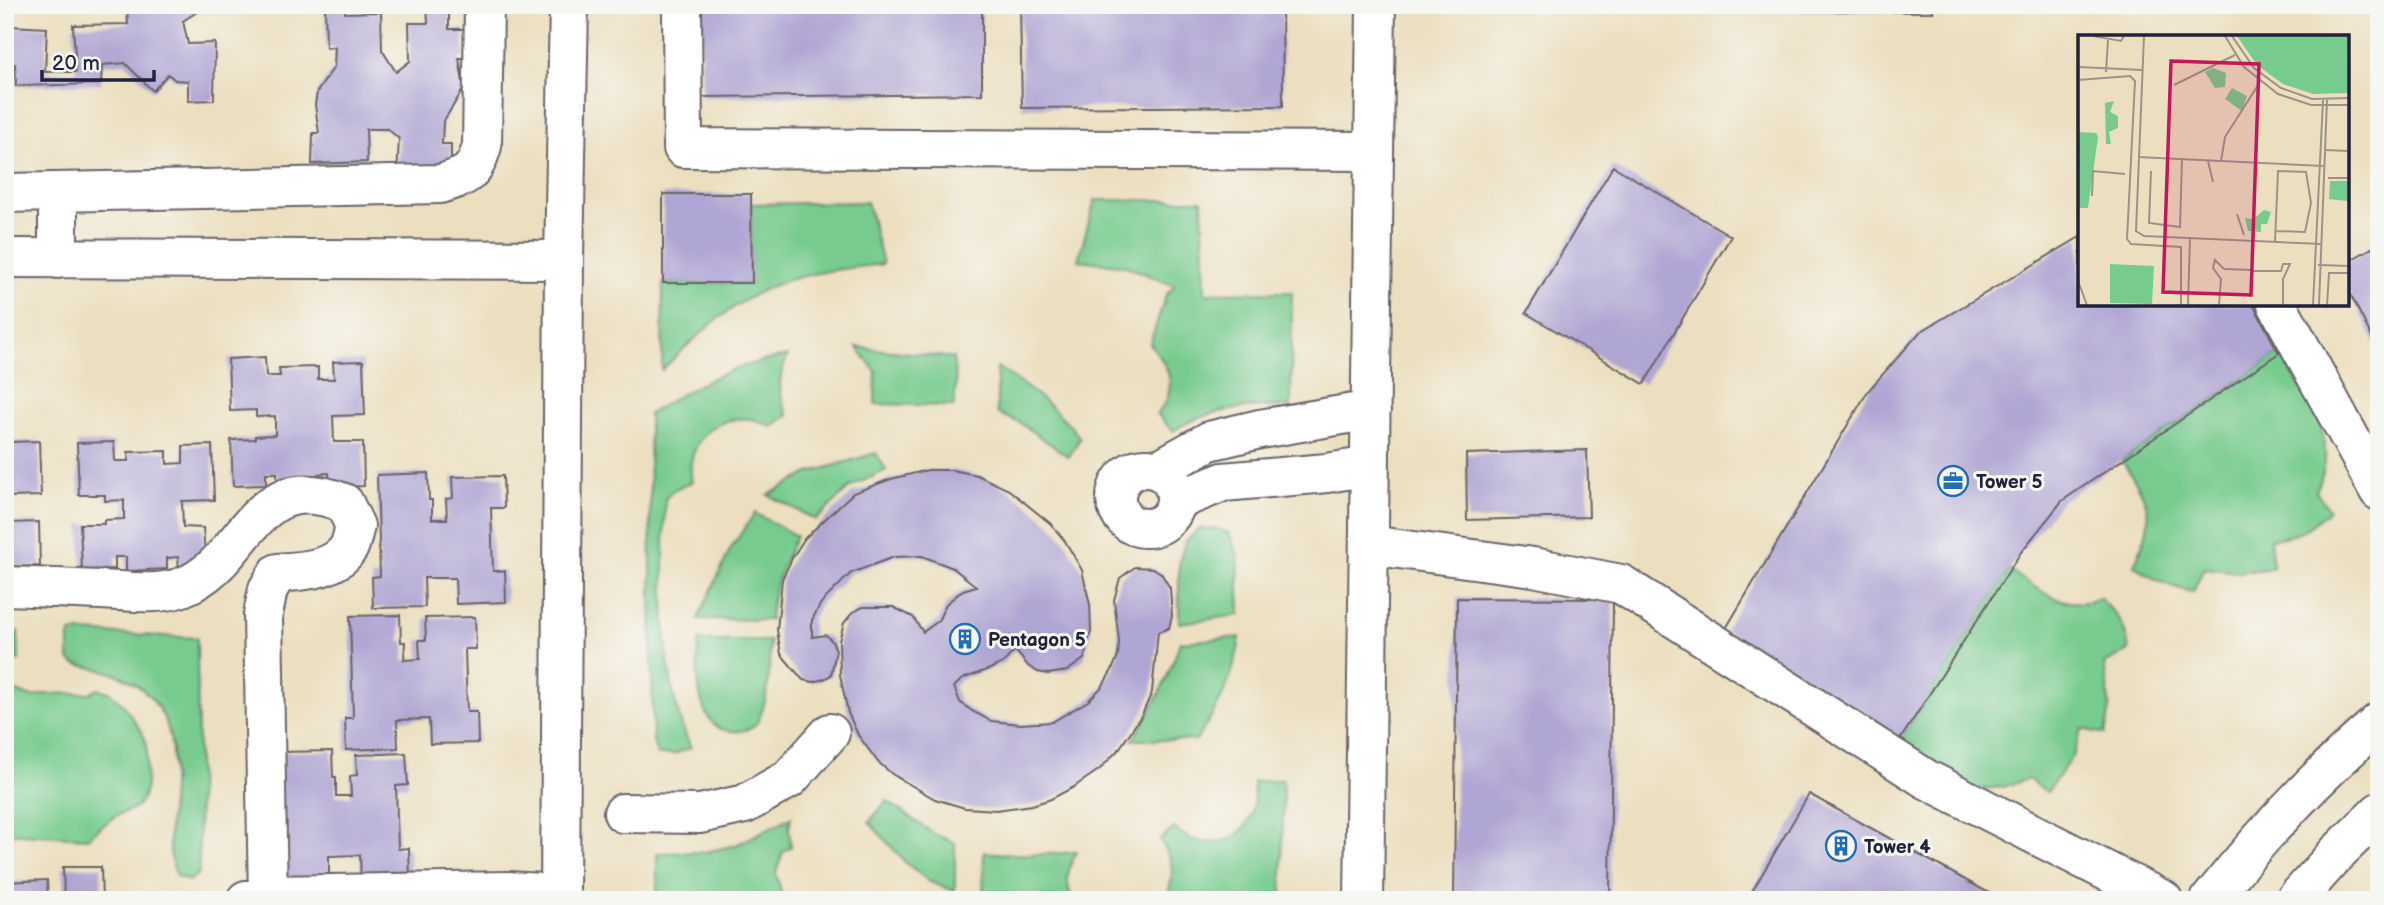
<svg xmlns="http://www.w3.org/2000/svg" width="2384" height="905" font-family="'Balsamiq Sans',sans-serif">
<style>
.green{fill:#77cb8e;stroke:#4c7664;stroke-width:2}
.building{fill:#b0a6d3}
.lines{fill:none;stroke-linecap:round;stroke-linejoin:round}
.minor-casing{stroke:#696469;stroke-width:42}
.minor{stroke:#fff;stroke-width:38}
.labels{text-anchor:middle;stroke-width:6;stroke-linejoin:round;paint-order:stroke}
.poi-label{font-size:19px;font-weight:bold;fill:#22223b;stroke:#f6f6f2;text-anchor:start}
.inset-road{fill:none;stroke:#9b938a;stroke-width:2}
.view{fill:#c2185b;fill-opacity:0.15;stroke:#c2185b;stroke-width:3.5}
.inset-edge{fill:none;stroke:#22223b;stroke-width:3.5}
</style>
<rect width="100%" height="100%" fill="#f6f6f2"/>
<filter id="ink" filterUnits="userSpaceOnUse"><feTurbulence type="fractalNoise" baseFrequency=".0143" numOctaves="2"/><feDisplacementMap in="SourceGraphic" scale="14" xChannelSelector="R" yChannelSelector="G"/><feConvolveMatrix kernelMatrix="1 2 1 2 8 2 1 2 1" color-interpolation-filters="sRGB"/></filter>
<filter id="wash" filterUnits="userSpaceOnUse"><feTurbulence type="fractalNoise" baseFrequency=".00686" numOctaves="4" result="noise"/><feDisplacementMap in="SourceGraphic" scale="28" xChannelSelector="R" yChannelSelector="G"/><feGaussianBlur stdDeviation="1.57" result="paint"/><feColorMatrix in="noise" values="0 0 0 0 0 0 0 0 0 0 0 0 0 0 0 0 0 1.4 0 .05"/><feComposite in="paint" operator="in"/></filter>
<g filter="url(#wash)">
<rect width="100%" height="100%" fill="#ecdfbf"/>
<path class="green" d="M1095,200h107l3,93 87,-1 -1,115c-40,-1 -84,1 -118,24l-16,-17c22,-25 13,-47 -7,-70l16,-49 9,-9 -49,-20 -48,-6z
M867,202l16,62c-33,4 -68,7 -100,18 -49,17 -85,53 -121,88l1,-87h88v-79z
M857,347l96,11 3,24 -2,24 -79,-2 1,-32z
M2279,353c27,46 64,84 37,138l13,19c-22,20 -29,26 -59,29l3,29 -34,4 -35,-4 -11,24c-23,-5 -40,-12 -59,-27 23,-49 17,-61 -12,-104z
M788,356c-11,21 -10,38 0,59l-16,12c-40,-25 -90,8 -80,55l-17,7 -10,10c-1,79 -8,176 26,249l-17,6 -17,1 -4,-15 -4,-326c47,-30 83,-49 139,-58z
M997,367c31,21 61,41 83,71l-11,19 -49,-34 -23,-10z
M876,453l10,17 -36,17 -34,33 -48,-25 41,-22z
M755,513l41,23c-13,27 -25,54 -26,84l-72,-1 33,-71z
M1214,528l15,5 9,23 2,59 -61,8v-60l6,-21 14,-13z
M2009,570c27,18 57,43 91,28 18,18 26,27 29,53l-25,13 6,44 -5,26 -23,-5 -9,26 -26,37 -19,-13 -25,8 -30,3 -77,-44z
M5,631h13l1,29 -14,1z
M80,632l117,6 2,235 -10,8 -12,-5c-11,-25 -8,-47 -6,-74 4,-49 5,-96 -44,-123 -16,-9 -36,-11 -52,-15l-6,-4v-23l2,-4z
M1240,637c-5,39 -22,72 -44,103h-64c21,-31 37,-63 48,-98z
M699,641h71c-1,24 0,52 -10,75 -3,10 -11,14 -20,15 -46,7 -44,-61 -41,-90z
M98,689l11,3 13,11 20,29 5,15 -1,39 -3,11 -7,11 -21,8 -28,22 -82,-5v-141h14l13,5 12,-3 45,-1z
M1283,780l-1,120h-117c10,-23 10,-39 -5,-60l14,-12c23,21 64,21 77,-12 4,-11 3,-22 2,-34z
M887,801l47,33 21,9v48l-25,-9 -24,-19 -37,-41z
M791,817l-2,11 2,19 -8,5 -7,21 7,27h-126v-47l48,-1 31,-7z
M984,852c32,4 61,3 93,0 -10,17 -13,29 -4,48h-90z"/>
<g id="blocks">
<path class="building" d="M127,5h102v5l-26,-2 -20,13 5,23 27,-1 -1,57 -26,1v-20l-13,-1 -7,-6 -15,17 -28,-28 -23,2 -1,19 -85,2 -1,-22 -10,1v-36l5,-3 37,2 -2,44h31l-3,-47 55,-1z
M325,5h20v8l36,-1 1,38 14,22 14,-11 -1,-38h19l-1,-18h22v24h15v29h-5l5,30 -21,34 -1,22h9v29l-54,2 2,-36 -11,-10h-22l1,33 -55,2 1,-31h6l-4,-28 2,-13 17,-25 1,-20 -9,1z
M701,5h281v89l-280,3z
M1020,5h262l1,101 -261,2z
M1523,5h410v7l-410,-4z
M1613,166l118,70 -87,148 -118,-71z
M663,194h88l1,89h-89z
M2080,237v67h173l26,49 -217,148 -41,51 -125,194 -171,-116 143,-239 52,-59z
M2379,244v107l-32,-63v-26z
M265,357l1,19h14l-1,-8 39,-1v12h16l-1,-17 30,-1 2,54 -32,1 1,26h29l1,44 -34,1 -1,-14 -11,1v11l-41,1v-13h-11v12l-33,1 -2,-46 24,-1v-3l20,-1v-19l-19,1v-7l-26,1 -2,-52z
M39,441l2,55 -32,1v26l30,-1 1,44 -34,1 -1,-108h5l-1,-17z
M114,442l1,19h14l-1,-9 39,-1v13l16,-1v-17l29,-1 2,55 -32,1 1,26 20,1 3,37 -27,5 -1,-13 -11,1v11l-41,2v-14h-11v12l-33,1 -2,-46h24v-4l20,-1v-19l-19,1v-6h-26l-2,-52z
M1587,450l2,67 -122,3 -1,-66z
M928,470h24l25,5 32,15 42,34 14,17 17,29 8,35 1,26 -7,28 -17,12 -19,3 -10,-2 -10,-6 -13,-16 -12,13 -13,6 -28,10 -8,8 6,15 12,9 19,10 30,3 31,-2 36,-21 14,-14 10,-17 6,-14 1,-15 -5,-41 6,-22 15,-11 18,1 8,5 9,15 2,28 -3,12 -11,4 -6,60 -10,23 -23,34 -19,20 -26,18 -23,12 -19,6 -35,5 -32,-2 -30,-9 -43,-25 -14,-12 -20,-27 -10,-22 -8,-38 -1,-34 5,-18 9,-11 10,-5h30l20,10 10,15 15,-11 8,-17 17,-14 13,-4 -23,-18 -31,-12 -28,1 -43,16 -30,30 -9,17v17l14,-2 6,6 4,9 -5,25 -7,4 -11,3 -10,-2 -22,-26 -4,-24 5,-51 10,-21 13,-20 48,-45 38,-14z
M428,473l1,27h3v19h15l-1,-20 7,-1 -1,-21 51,-1 1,32h-13l2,63h12l1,31 -50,2 -1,-26h-31l1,29 -52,1 -1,-31 8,-1 -3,-101z
M1457,598l156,1 -3,301h-156z
M400,615l1,27h4l-1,18 16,-1 -1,-19h7l-1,-22 50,-1 1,32h-11l2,63h10l1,31 -48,1 -1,-25 -32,1 1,28 -52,2 -1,-32h8l-3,-102z
M332,751l1,26h3v19h15l-1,-20 7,-1 -1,-20 50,-2 2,32 -12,1 2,63 11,-1 1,31 -49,2 -1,-26 -31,1v28l-52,1 4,-133z
M1809,794l189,104 -1,2h-250z
M63,867h38l1,33h-38z
M47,880l1,20h-43v-18z"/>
</g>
</g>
<g filter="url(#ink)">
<use href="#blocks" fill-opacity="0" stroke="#696469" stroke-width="2"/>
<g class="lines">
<g class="minor-casing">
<path id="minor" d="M682,5l1,143 691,3
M5,193l435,-9c27,-8 34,-10 42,-38l2,-141
M5,258l559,2
M58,259v-66
M2277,304l102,187
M1116 498a30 30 0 1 1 60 0a30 30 0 1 1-60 0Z
M1157,470l52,-29 51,-12 111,-19
M1176,501l47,-19 104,-9 43,-7
M1369,545l164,22 88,17 305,195 237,121
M5,586c33,1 65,3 97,4 26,1 55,6 80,-3 66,-24 70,-122 162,-84l11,23c-2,6 -3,15 -6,21 -13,23 -48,24 -71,26l-10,16 -5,26 5,285
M623,813l77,1 45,-10 44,-25 41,-46
M246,900l23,-5 239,-4 52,3
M560,900l4,-640 5,-255
M1364,900l12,-895
M2210,900c51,-65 107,-124 169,-178
M2295,900l43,-48 41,-40"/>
</g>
<use href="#minor" class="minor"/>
</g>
</g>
<defs>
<g id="office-ring" transform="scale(1.575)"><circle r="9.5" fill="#f6f6f2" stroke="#1f6fb2" stroke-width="1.5"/><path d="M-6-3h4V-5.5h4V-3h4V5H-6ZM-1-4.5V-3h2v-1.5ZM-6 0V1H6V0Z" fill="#1f6fb2"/></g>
<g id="building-ring" transform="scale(1.575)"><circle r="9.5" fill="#f6f6f2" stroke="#1f6fb2" stroke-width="1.5"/><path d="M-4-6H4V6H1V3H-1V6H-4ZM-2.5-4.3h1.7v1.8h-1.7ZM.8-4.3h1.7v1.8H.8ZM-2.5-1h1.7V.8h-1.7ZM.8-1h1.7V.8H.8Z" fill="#1f6fb2"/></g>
</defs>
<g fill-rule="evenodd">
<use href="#office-ring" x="1953" y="481"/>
<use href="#building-ring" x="965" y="639"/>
<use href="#building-ring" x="1841" y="846"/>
</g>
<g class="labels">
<g class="poi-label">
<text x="1976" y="488">Tower 5</text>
<text x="988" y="646">Pentagon 5</text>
<text x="1864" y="853">Tower 4</text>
</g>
</g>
<g transform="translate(2078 35)">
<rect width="271" height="271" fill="#ecdfbf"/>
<path d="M159,1h112v57l-36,1 -30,-10 -26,-19zM135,33l13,5 -1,14 -10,1 -10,-16zM154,53l15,8 -5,15 -17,-12zM36,66l-4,11 8,4v12l-9,4 2,12h-5l-1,-41zM0,97l18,1 2,4 -10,71h-10zM252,146h19v40l-2,-20 -18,-2zM186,175l7,2 -4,12h-6v8l-13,-1 -3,-13 8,1zM32,229l44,2 -2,38 -42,-1z" fill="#77cb8e"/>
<path class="inset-road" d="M15,1l28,5 3,-5M66,1l-8,195 8,5 178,8M147,1l19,31 34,27 33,11h39M154,1l22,32 27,20 31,11 38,-1M0,32l64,3M28,37l2,-32M0,45l52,-4 5,5 -8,158 4,5 50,3v58M96,50l61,-30M246,115l26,1M60,122l185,9M130,126l5,21M143,126l4,-24 35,-55M73,136l-2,52 31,4 2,-68M250,143h22M14,161l1,-25 32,3M159,179l7,21M174,206v34M197,207l3,-71 28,1 5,31 -6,29 -29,-1M240,230l32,1M0,246l9,24M110,270l2,-67M141,270l2,-26 -8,-11 2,-8 9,9 57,2 2,-7h7l-7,15v26M235,270l10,-205M241,270l8,-205M249,270l2,-32h21"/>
<path class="view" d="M93,26l88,3 -8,231 -88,-3z"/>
<rect width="271" height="271" class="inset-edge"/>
</g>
<rect width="2384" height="905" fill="none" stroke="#f6f6f2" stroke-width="28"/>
<path d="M42 70v10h112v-10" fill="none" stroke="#22223b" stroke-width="3.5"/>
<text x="52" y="70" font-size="21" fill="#22223b" stroke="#f6f6f2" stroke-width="5" paint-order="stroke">20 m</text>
</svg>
